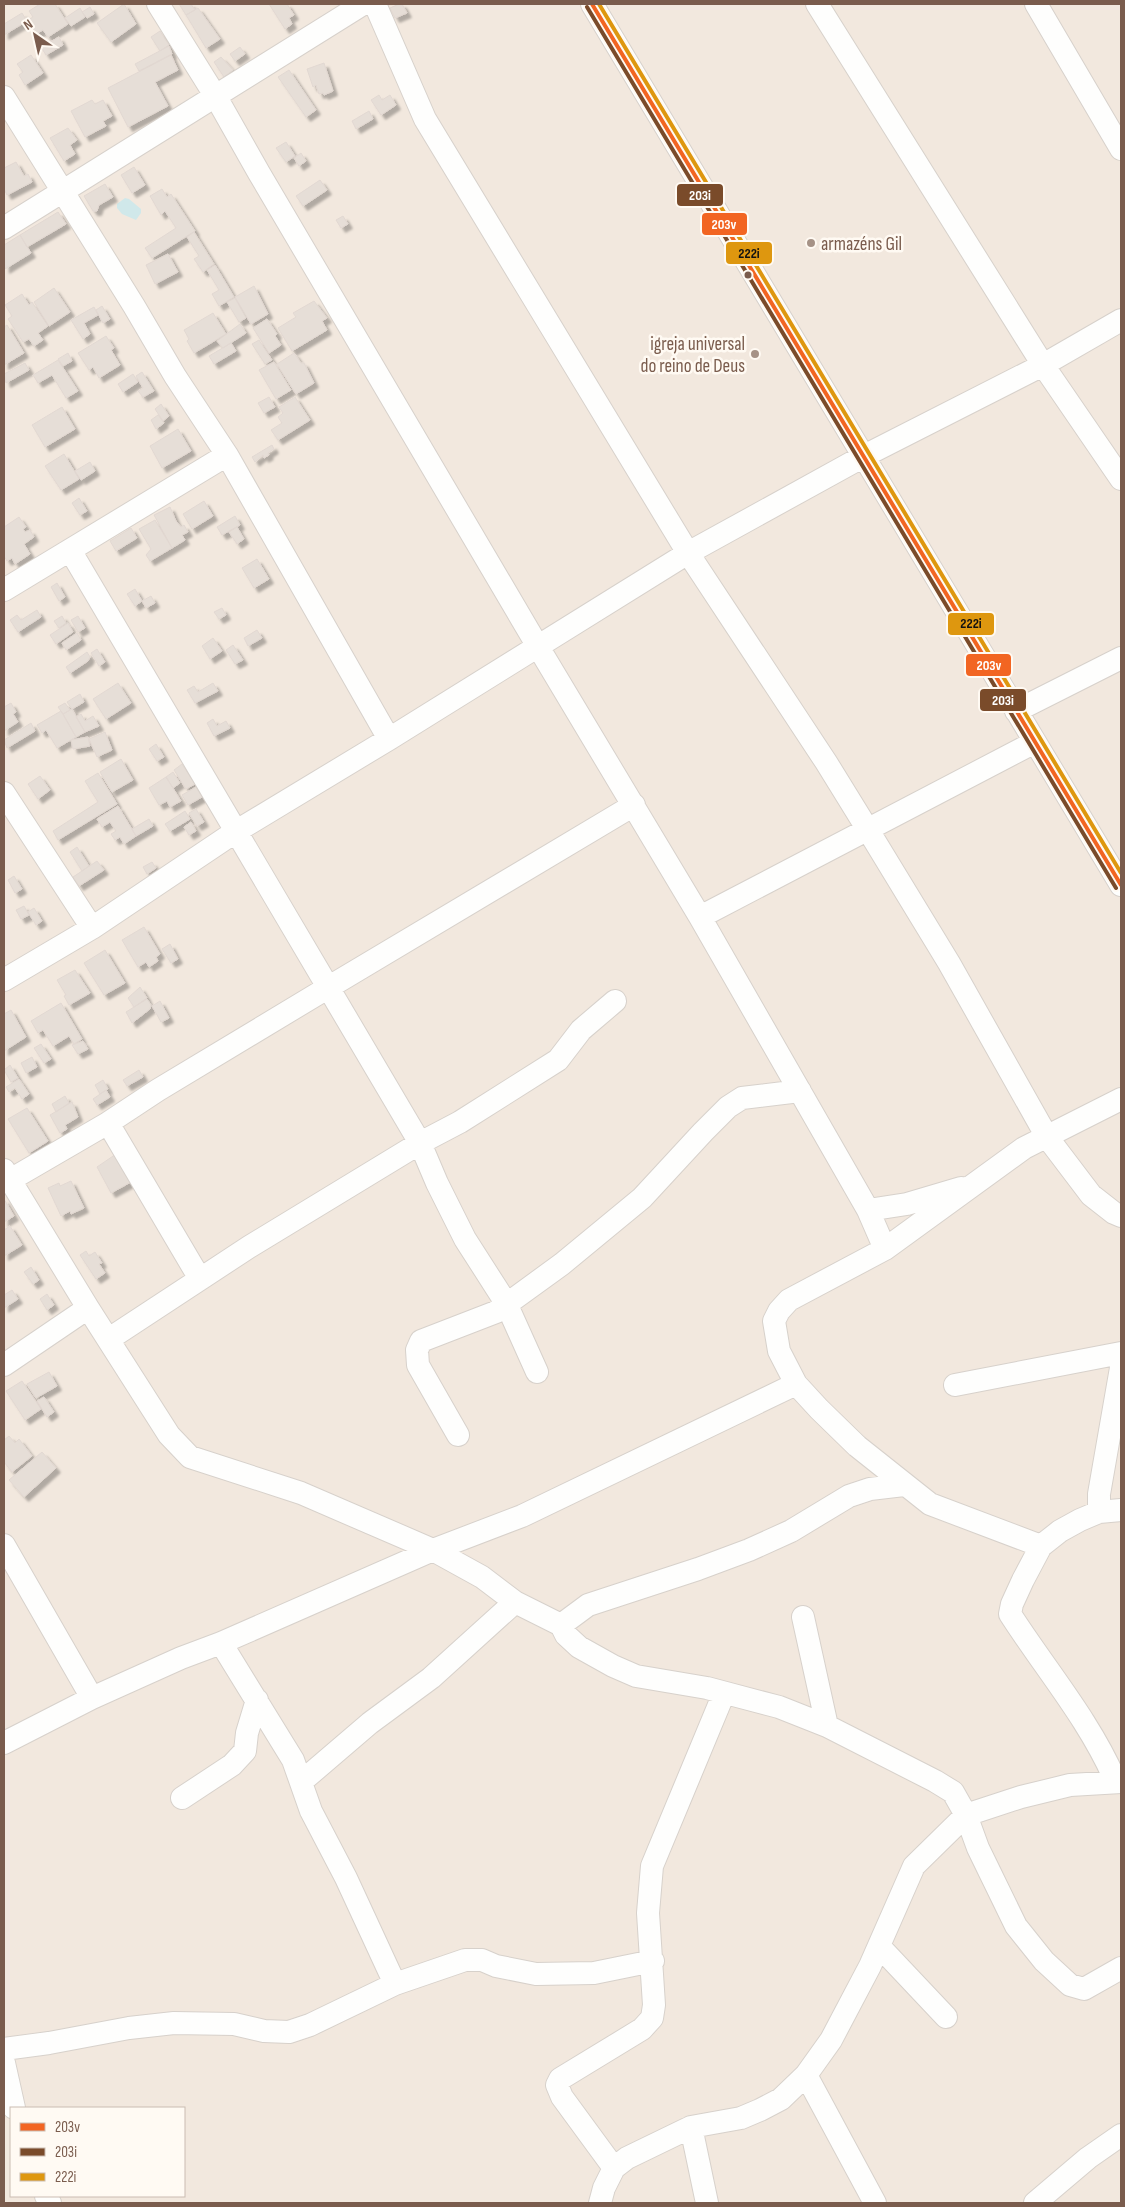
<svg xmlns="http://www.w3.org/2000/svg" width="1125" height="2207" font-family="'Sofia Sans Condensed',sans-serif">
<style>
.residential{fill:#f2e8de;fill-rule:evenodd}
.water{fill:#d0e8ea}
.building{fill:#e6ded7;stroke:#e2d8d2;filter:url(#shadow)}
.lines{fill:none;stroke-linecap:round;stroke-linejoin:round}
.minor-casing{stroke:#d7d1cb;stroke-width:24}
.minor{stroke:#fefefd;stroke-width:22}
.bus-1-casing{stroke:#fffaf3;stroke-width:8}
.bus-2-casing{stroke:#fffaf3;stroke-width:8}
.bus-3-casing{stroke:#fffaf3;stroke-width:8}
.bus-1{stroke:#f26522;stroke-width:4}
.bus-2{stroke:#7a4b2a;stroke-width:4}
.bus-3{stroke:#de970f;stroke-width:4}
.poi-dot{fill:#a69286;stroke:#fffaf3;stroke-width:2}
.bus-dot{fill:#7a5c4d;stroke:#fffaf3;stroke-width:2}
.labels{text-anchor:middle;stroke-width:5;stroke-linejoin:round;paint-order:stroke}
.poi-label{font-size:19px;fill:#7a5c4d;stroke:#fffaf3;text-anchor:start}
.line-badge{stroke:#fffaf3;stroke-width:2}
.badge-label{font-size:14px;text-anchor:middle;font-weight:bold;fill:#fff}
.pale-badge-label{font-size:14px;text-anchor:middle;font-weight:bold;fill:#111}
</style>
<defs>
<filter id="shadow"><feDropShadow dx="4.5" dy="4.5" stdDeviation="1" flood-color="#0004"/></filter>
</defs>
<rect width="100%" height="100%" fill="#f9f5f0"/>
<path class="residential" d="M4,4h1117v2199h-1117zM11,2108h173v88h-173z"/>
<path class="water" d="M125,198l4,1 12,10v4l-5,7 -14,-6 -5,-6v-4z"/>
<path class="building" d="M40,4h15l13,20 -20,13 -5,-7 -7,4 -8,-14 5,-3 -4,-6z
M124,4l12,20 -25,18 -14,-19z
M179,4h12l4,6 -9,5z
M269,4h18l7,11 -5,3 3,6 -7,5z
M399,4h3l5,9 -12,5 -5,-10z
M90,7l4,7 -7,4 -5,-6z
M80,8l5,9 -14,9 -6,-8z
M198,8l22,31 -14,9 -20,-33z
M22,13l5,8 -23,14v-11z
M160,31l9,14 -9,6 -9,-14z
M59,37l4,8 -17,10 -5,-8z
M169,46l3,8 -33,17 -4,-7z
M240,47l5,7 -10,7 -5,-7z
M31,55l12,18 -18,12 -6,-10 4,-3 -6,-8z
M171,55l7,15 -23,12 13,24 -40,21 -20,-39z
M221,57l12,13 -9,7 -10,-15z
M324,63l9,28 -9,4 -1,-2 -4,1 -3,-9 -3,2 -6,-18z
M289,70l27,40 -10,7 -28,-40z
M379,95l3,5 8,-5 6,10 -15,10 -10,-15z
M92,100l3,4 8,-4 9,16 -9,5 3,5 -21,11 -14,-26z
M369,111l4,8 -17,10 -4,-8z
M68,128l9,12 -7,5 5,9 -11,7 -14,-23z
M286,142l9,14 -9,6 -10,-14z
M301,153l5,8 -7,5 -5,-8z
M16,162l8,14 4,-2 4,8 -25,13 -3,-6v-21z
M134,167l11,18 -13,8 -11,-18z
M320,180l7,10 -24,16 -7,-10z
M105,184l8,13 -14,8 -2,6h-4l-9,-15z
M162,189l5,8 4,-3 24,37 -43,27 -7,-10 31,-20 -11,-17 -4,4 -11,-19z
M58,212l8,12 -39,23 -7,-12z
M343,216l5,8 -7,4 -5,-8z
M194,232l20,32 -11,8 -9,-13 5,-3 -12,-19z
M20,235l11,18 -26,16 -1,-24z
M168,254l10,18 -23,12 -9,-19z
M215,265l19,32 -15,9 -7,-12 7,-4 -12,-20z
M254,286l14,28 -17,10 -16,-27z
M54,288l16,24 -21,14 -15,-24z
M22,294l7,11 3,-3 16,24 -10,7 5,7 -9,6 -5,-7 -6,3 -15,-23 4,-3 -7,-11z
M235,298l11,20 -7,4 -12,-20z
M314,301l13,17 -5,3 5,9 -35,21 -14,-23 18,-11 -3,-4z
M102,306l8,13 -7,4 -7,-13z
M94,307l4,8 -14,8 6,11 -7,5 -12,-19z
M213,313l13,21 -32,19 -7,-12 2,-2 -5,-9z
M267,319l10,15 -2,2 6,9 -12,8 -16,-25z
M240,324l6,9 -23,15 -6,-7z
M7,325l17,28 -20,12v-38z
M106,336l8,12 -3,2 9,15 -21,13 -6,-11 -4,3 -11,-17z
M259,340l13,20 -7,4 -13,-20z
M231,343l5,8 -22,13 -5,-8z
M68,353l4,8 -9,5 -5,-7z
M294,353l7,10h3l10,20 -18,11 -19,-30z
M58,360l20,31 -12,7 -14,-23 -14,8 -5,-8z
M274,362l17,28 -15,9 -17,-29z
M25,363l4,7 -23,13 -2,-9z
M142,372l12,19 -11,6 -5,-6 5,-3 -7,-12z
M133,374l5,8 -15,10 -5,-8z
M269,397l6,10 -11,6 -6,-10z
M295,397l15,23 -32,20 -7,-10 11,-7 -4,-6 5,-4 -4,-6z
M161,404l8,12 -6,5 -8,-12z
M62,407l13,22 -30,18 -13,-22z
M158,415l6,8 -8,6 -5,-9z
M178,429l13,22 -29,17 -12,-22z
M272,445l2,4 -6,4 1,2 -5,3 -1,-3 -8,7 -3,-5z
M64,454l15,25 -18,11 -16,-24z
M90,462l5,9 -14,9 -6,-9z
M79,498l8,13 -7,4 -8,-12z
M204,501l9,15 -21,13 -9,-15z
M170,507l6,14 5,6 3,-2 4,7 -6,3 3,5 -13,8 -18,-33z
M235,516l5,9 -18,10 -5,-8z
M19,517l7,10 -3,2 2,3 5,-2 4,7 -10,7 6,10 -15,10 -3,-6 -5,3 -3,-5v-29z
M155,520l17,28 -22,13 -4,-6 5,-6 -12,-20z
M237,527l7,12 -7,5 -8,-12z
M131,528l6,10 -21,13 -6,-10z
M257,559l12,20 -15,9 -12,-20z
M57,583l8,14 -6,4 -8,-14z
M135,589l7,12 -7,5 -8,-12z
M151,596l4,7 -9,5 -4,-7z
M222,608l4,7 -7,4 -5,-7z
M37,610l4,7 -23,15 -8,-12 7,-5 4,5z
M62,616l4,7 -7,5 -5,-7z
M78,616l7,12 -7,4 -7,-12z
M68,623l5,9 -17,12 -6,-9z
M257,630l5,8 -14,8 -4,-8z
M77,633l4,7 -15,10 -4,-7z
M213,638l9,13 -12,8 -8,-13z
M233,645l10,15 -8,4 -9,-14z
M97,649l8,13 -6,4 -8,-13z
M87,652l3,5 -2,4 -18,12 -4,-6z
M118,683l13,20 -25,16 -13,-20z
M213,683l5,8 -23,12 -8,-13 7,-4 4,6z
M80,694l4,8 -12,7 -5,-7z
M11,703l5,9 -3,2 5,8 -14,9v-24z
M65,703l5,7 -7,4 -5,-7z
M72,709l13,23 -9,5 -13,-23z
M61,711l15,26 -19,11 -11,-18 -4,3 -5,-8z
M81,714l4,7 8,-5 6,10 -14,6 -9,-15z
M213,719l4,7 9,-5 4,7 -16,8 -7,-13z
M31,723l4,8 -28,17 -3,-8z
M105,732l7,18 -15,7 -8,-18z
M88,737l2,9 -17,3 -2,-9z
M156,744l8,13 -7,4 -8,-12z
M121,759l12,21 -21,12 -12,-20z
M182,764l13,20 -9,5 -12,-19z
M173,772l7,11 -7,5 -7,-11z
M98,773l19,31 -59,36 -5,-9 45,-29 -13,-21z
M40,776l10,14 -12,9 -10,-15z
M166,777l15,24 -11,6 -3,-6 -8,4 -10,-17z
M196,787l6,10 -14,8 -6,-10z
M118,806l18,30 -12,8 -4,-7 -5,3 -4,-6 5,-3 -6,-9 -8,5 -5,-8z
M196,809l8,13 -7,4 -8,-13z
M185,811l5,8 -20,12 -5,-7z
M149,819l4,7 -17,10 -4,-7z
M191,822l5,9 -7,4 -5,-8z
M77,847l12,19 -7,5 -12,-19z
M97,861l7,9 -25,16 -6,-9z
M152,862l4,6 -9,6 -4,-7z
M14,876l8,13 -7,4 -7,-13z
M24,906l5,9 -8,4 -5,-9z
M34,908l8,13 -6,4 -8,-13z
M144,927l16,27 -4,3 2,4 -9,6 -3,-5 -8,5 -16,-27z
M170,944l8,15 -7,4 -9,-14z
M105,950l20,33 -21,12 -20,-32z
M75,970l15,23 -21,12 -5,-9 2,-1 -9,-15z
M140,987l7,11 -13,9 -6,-9z
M147,999l4,6 -1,4 -18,14 -6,-11z
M160,1001l9,17 -8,4 -9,-16z
M61,1003l21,36 -8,5 -5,-8 -16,10 -10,-16 -5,3 -7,-12z
M11,1010l15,27 -22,14v-37z
M83,1041l5,8 -10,5 -6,-9z
M41,1044l10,15 -7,4 -10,-15z
M32,1057l5,10 -11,6 -5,-10z
M10,1065l8,13 -7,4 -7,-12z
M139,1070l4,7 -16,9 -4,-6z
M19,1079l10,15 -7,5 -7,-11 -6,4 -3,-5z
M103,1080l5,9 -8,5 -5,-9z
M106,1090l4,7 -13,8 -4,-6z
M65,1096l4,7 -13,9 -4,-8z
M72,1102l6,15 -13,8 2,4 -7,4 -10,-18z
M27,1108l21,33 -19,12 -21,-34z
M116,1154l15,28 -20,11 -14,-26z
M71,1181l13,27 -13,6 -1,-3 -9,5 -13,-28 11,-5 1,3z
M4,1199l10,17 -10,6z
M10,1226l12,19 -18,11v-26z
M86,1251l3,5 6,-4 7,11 -3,1 6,9 -9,6 -16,-24z
M31,1267l8,13 -6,4 -9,-12z
M12,1290l6,9 -14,9v-13z
M47,1294l7,11 -7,5 -7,-11z
M49,1372l8,14 -21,12 -9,-14z
M22,1381l19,28 -16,11 -19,-29z
M44,1397l10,15 -7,5 -10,-16z
M9,1436l6,7 4,-4 13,17 -20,16 -8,-10v-22z
M42,1452l14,16 -32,29 -15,-17z"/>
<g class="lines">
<g class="minor-casing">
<path id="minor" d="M158,4l58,93 43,76 278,472 163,272 168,293 17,39
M375,4l50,115 263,434 138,209 42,68 81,133 98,174 44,58 23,18 7,3
M592,4l529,881
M817,4l226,361 78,114
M1036,4l85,145
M4,97l130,209 41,70 52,79 162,284
M4,228l359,-224
M70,550l350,593 17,40 28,56 41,64 31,69
M4,590l223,-135
M1016,711l105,-53
M4,793l88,135
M700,917l335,-175
M4,980l88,-52 143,-96 154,-93 299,-186 176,-97 179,-91 78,-45
M108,1123l92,156
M4,1170l84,138 81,127 21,22 111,36 132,57 49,27 33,25 46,23 5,10 13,12 34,19 23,10 71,12 72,19 48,19 108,55 18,11 13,23 12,33 38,78 28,35 26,24 14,4 37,-21
M10,1180l98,-57 50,-33 171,-103 305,-182
M868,1210l39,-6 54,-16
M109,1339l140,-92 171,-104 40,-21 98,-62 23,-30 34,-29
M4,1365l84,-57
M955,1385l166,-32
M458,1435l-40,-70 -1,-15 4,-9 75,-29 66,-48 80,-66 61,-66 25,-25 14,-9 58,-7
M1099,1512v-18l22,-126
M4,1545l88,153
M1041,1546l-111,-42 -73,-58 -38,-37 -23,-25 -17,-33 -5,-30 5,-10 10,-11 96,-51 139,-101 97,-49
M803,1617l24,109
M561,1625l27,-20 110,-36 51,-19 42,-19 58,-35 21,-7 34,-4
M221,1643l72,117 18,51 35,67 49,106
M4,1743l88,-45 89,-40 40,-15 212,-93 89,-34 274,-132
M301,1782l69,-59 61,-45 84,-76
M1116,1782c-26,-61 -70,-112 -106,-168l2,-10 11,-24 18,-34 19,-15 20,-11 19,-8 22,-2
M182,1798l50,-33 13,-14 2,-18 10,-33
M879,1946l67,71
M4,2049l45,-6 80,-15 45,-5 60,1 30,7 25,1 21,-7 85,-41 70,-24h17l14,6 40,8 58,-1 59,-12
M4,2063l10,45
M806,2075l69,128
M691,2127l16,76
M614,2168l-52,-71 -5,-12 3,-6 82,-50 10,-11 2,-13 -6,-92 4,-47 72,-173
M46,2196l4,7
M600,2203l4,-15 10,-20 13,-10 64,-31 50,-9 19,-8 21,-11 25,-24 25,-35 39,-74 44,-100 52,-51 55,-18 49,-12 51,-3
M1035,2203l53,-45 33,-23"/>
</g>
<use href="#minor" class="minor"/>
<g class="bus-1-casing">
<path id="bus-1" d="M592,4l529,881"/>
</g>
<g class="bus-2-casing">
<path id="bus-2" d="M587,7l529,881"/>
</g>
<g class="bus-3-casing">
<path id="bus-3" d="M599,4l522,869"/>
</g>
<use href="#bus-1" class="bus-1"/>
<use href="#bus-2" class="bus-2"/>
<use href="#bus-3" class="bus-3"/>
</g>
<g class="poi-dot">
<circle cx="811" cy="243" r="5"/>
<circle cx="755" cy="354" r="5"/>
</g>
<circle class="bus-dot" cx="748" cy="275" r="4.5"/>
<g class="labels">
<g class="poi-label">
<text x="821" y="250">armazéns Gil</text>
<text x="745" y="350" text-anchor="end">igreja universal<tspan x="745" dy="22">do reino de Deus</tspan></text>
</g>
</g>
<g class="line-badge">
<rect x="676" y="183" width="48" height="24" rx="5" fill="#7a4b2a"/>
<rect x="701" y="212" width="47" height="24" rx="5" fill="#f26522"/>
<rect x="725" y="241" width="48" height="24" rx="5" fill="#de970f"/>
<rect x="947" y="612" width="48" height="24" rx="5" fill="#de970f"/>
<rect x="965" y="653" width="47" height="24" rx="5" fill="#f26522"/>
<rect x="979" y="688" width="48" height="24" rx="5" fill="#7a4b2a"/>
</g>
<g class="badge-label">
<text x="700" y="200">203i</text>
<text x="724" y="229">203v</text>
<text x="989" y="670">203v</text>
<text x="1003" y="705">203i</text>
</g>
<g class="pale-badge-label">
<text x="749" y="258">222i</text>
<text x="971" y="628">222i</text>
</g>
<rect width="1125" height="2207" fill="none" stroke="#7a5c4d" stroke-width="10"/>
<rect x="10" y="2107" width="175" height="90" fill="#fffaf3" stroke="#cabbb1"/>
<rect x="20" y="2123" width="25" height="8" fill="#f26522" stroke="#cabbb1"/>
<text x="55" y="2132" font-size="15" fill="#7a5c4d">203v</text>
<rect x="20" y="2148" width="25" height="8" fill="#7a4b2a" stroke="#cabbb1"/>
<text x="55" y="2157" font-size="15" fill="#7a5c4d">203i</text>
<rect x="20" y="2173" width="25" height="8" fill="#de970f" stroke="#cabbb1"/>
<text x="55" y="2182" font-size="15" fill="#7a5c4d">222i</text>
<g transform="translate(35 35) rotate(326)" stroke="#fffaf3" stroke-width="4" paint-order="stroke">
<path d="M0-4L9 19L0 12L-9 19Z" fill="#7a5c4d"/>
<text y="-8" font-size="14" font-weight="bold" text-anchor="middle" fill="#7a5c4d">N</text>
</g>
</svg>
